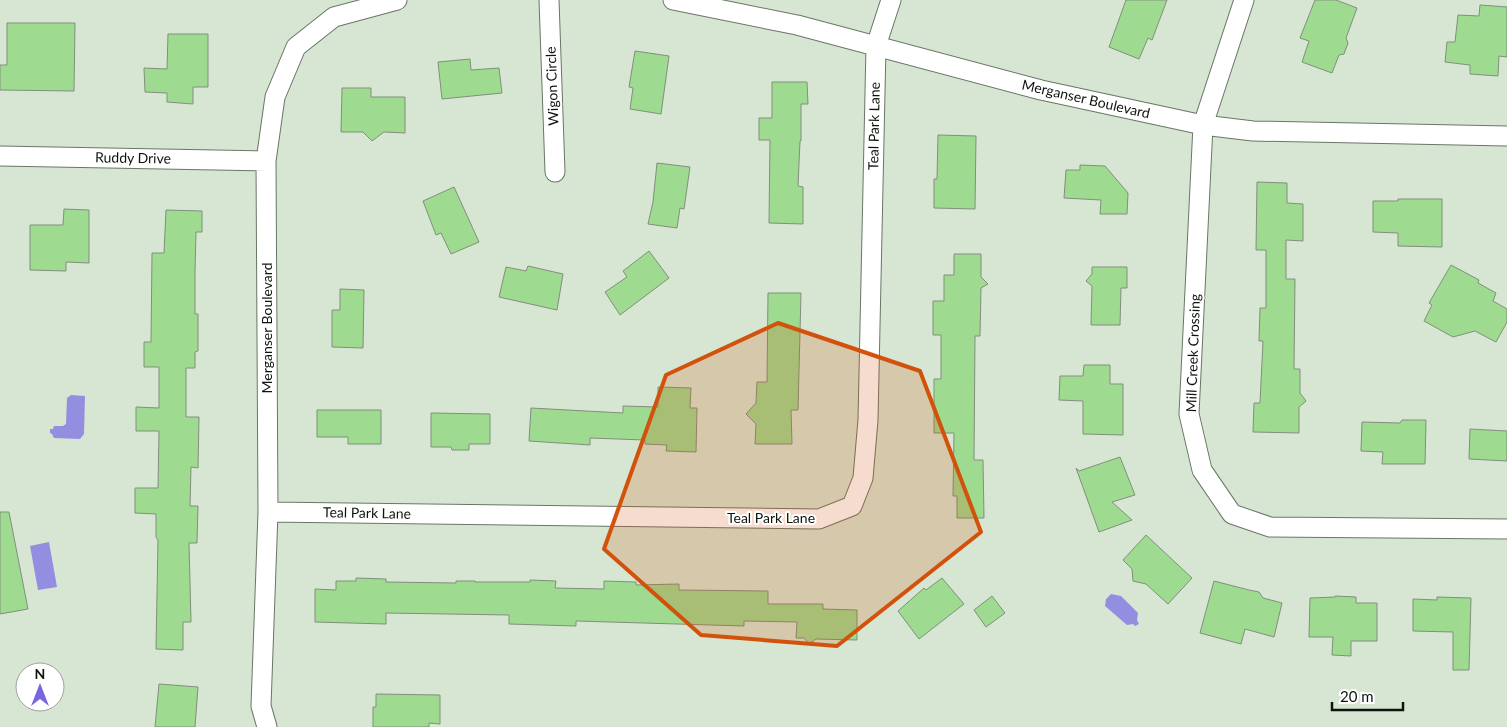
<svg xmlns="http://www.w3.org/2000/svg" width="1507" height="727" font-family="Lato,sans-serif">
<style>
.water{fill:#948ee0}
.building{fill:#9eda90;stroke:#818f7d}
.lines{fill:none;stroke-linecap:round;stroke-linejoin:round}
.minor-casing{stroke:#697666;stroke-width:21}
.minor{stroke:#fff;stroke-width:19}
.marked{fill:#d2520c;fill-opacity:0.2;stroke:#d2520c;stroke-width:4;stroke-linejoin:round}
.labels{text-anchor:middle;stroke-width:4;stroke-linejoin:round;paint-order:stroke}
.street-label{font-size:14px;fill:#0e140d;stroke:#fff}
</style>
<rect width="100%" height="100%" fill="#d7e6d3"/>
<path class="water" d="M71,395l14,1 -1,38 -4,5 -26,-1 -2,-4 -2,-1v-4h3l1,-3h9l3,-2 1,-26z
M49,542l8,45 -19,3 -8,-44z
M1111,594l10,2 17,17 -1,7 2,4 -4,2 -2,-2 -6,1 -22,-19 1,-7z"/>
<path class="building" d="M1126,0h41l-15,40 -4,-2 -9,21 -30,-12z
M1315,0h21l21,8 -11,30 2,5 -4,11 -5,1 -7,18 -30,-11 7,-21 -9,-3z
M1480,5l27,2v50l-8,-1 -1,20 -28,-2v-9l-25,-3 2,-20h8l3,-27 21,1z
M7,23h68l-1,68 -74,-1v-25h7z
M168,34h40v53h-15v17l-26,-2v-9l-22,-1 -1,-24 23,1z
M635,51l34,5 -8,58 -31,-5 3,-21 -4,-1z
M470,59l1,11 28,-2 3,25 -60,6 -4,-37z
M772,82h35l1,22h-7v37h-1l-2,45 5,1v37l-34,-1 1,-83h-11v-22h13z
M342,88h29v9h34v36l-21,-1 -12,9 -9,-9h-22z
M938,135l38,1 -1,73 -41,-1v-29h3z
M657,163l33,4 -6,42 -4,-1 -3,20 -29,-4 5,-22z
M1080,165l25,1 23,27 -1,21h-27l1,-14 -37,-2 2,-28h14z
M1257,182l30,1v20l16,1v37l-17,-1v39h9l-1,90h6v24l6,8 -7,6v26l-46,-1 1,-29h6l3,-62h-4l1,-33h6v-58h-10z
M454,187l25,55 -28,12 -10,-21 -5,2 -13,-34z
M1398,199h44v48l-44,-1v-13l-25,-1v-31h25z
M64,209l25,1v53l-23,-1v9l-36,-1v-45h33z
M166,210l36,1v21h-6l-1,39v43h3v37l-3,1v16h-9v49h13l-1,51 -7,-1 -1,39h8l-1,37h-8l2,79h-8v28l-27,-1 2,-109 -2,-3v-23l-21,-1v-25h23l1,-57h-23v-24l23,1v-41h-15v-25h7l1,-89h12z
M649,251l20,27 -49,37 -15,-23 22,-15 -4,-6z
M954,254h27v23l7,7 -7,4 -1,48h-5l-1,124h9l1,58h-27v-22h-4l1,-63h-20v-54h7v-44h-8v-34h11v-26h10z
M1451,265l28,15 -1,3 18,10 -3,8 14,8v13l-11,20 -21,-11 -22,6 -29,-16 8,-16 -3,-2z
M528,266l35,8 -6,36 -58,-13 7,-30 20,4z
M1092,267h35v21h-6l-1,37h-29l1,-39 -6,-5 6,-7z
M340,289l24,1 -1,58 -31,-1v-37h8z
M768,293h33l-3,117h-7l1,34h-37l1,-20 -10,-10 10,-11 1,-21h10z
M1084,365h26v19h13v51l-40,-1v-33l-24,-1 1,-24h23z
M658,387l33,1 -1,20h7l-1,44 -30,-1 1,-6 -22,-1v-4l-55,-2v7l-61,-4 2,-33 92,5v-7l35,1z
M317,410h64v34h-33v-7h-31z
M431,413l59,1v30h-21v6h-17l-1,-3h-20z
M1402,420h24l-1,44h-43l1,-12 -22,-1 1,-29 38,1z
M1470,429l37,2v30l-38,-2z
M1120,457l15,38 -23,7 20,18 -33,12 -23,-64 3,3z
M0,512h9l19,97 -28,5z
M1146,535l46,43 -24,26 -22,-20 -13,-3 -1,-12 -9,-9z
M356,578l30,1v3l70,1v-2h19v1h55v-2l26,1 -1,7 49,1v-8l32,1v3l43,-1v6l89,1v13h55v5l34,1v30l-41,-1 -7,5 -5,-6h-8l1,-16 -53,-1v5l-168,-5v5l-67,-2v-9l-123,-2v11l-71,-2v-33l21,1v-9h20z
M942,578l22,26 -45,35 -21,-28 26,-23 2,2z
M1214,581l35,9 10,2 4,6 19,5 -8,34 -29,-8 -4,15 -41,-11z
M992,596l13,17 -19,14 -12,-17z
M1335,596l21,1v6h21v38h-26v15l-19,-1 1,-18h-24l1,-39 25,-1z
M1437,597l34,1 -2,72h-16v-38l-40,-1v-32l24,1z
M159,684l39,3 -3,40h-40z
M376,694l64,1v29l-11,-1v4h-56v-20h3z"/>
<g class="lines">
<g class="minor-casing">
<path id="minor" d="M549,0l6,172
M673,0l124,25 244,65 162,35 50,6 254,5
M1244,0l-41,125 -14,289 13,56 30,44 38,13 237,2
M0,156l266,5
M268,512l551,7 33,-13 11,-28 5,-58 8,-374 15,-46
M267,727l-6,-21 7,-194 -2,-351 9,-64 21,-50 38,-30 63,-17"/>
</g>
<use href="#minor" class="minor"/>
</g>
<path class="marked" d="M778,323l142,48 61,161 -144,114 -136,-11 -97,-86 62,-174z"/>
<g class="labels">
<g class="street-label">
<text transform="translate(552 86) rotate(-92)" y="5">Wigon Circle</text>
<text transform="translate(1086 99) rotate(13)" y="5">Merganser Boulevard</text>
<text transform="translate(874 126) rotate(-89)" y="5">Teal Park Lane</text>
<text transform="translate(133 158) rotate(1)" y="5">Ruddy Drive</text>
<text transform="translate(267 328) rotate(-90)" y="5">Merganser Boulevard</text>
<text transform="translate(1193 353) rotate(-88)" y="5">Mill Creek Crossing</text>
<text transform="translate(367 513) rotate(1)" y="5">Teal Park Lane</text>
<text x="771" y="523">Teal Park Lane</text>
</g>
</g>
<g transform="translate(40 687)"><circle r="24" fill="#ffffff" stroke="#9fa19e"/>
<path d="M0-4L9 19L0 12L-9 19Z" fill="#7866e1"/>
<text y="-8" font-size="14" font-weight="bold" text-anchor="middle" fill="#0e140d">N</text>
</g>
<path d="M1332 702v8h71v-8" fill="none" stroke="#0e140d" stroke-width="2.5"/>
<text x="1340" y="702" font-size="15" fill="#0e140d" stroke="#ffffff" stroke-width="4" paint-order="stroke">20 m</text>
</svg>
